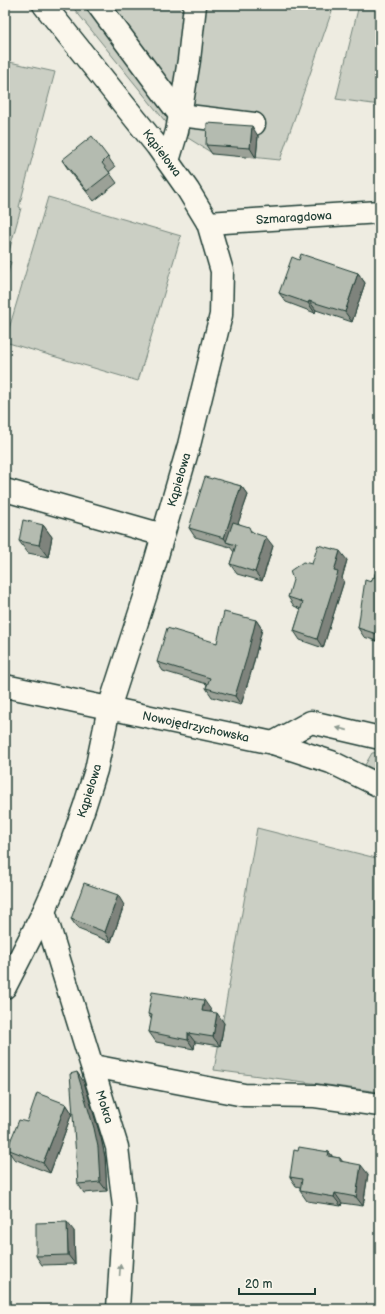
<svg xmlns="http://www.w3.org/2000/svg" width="385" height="1314" font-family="'Balsamiq Sans',sans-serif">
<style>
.green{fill:#cbcfc4;stroke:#75867c}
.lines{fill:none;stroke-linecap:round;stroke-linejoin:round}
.minor-casing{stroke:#1f3d34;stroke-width:25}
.minor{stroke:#fbf7ec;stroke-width:22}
.wall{fill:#9ba197;stroke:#1f3d34}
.shaded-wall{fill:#7e837b;stroke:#1f3d34}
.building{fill:#b4bbb0;stroke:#1f3d34}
.oneway{fill:#8d9a90}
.labels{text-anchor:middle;stroke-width:3.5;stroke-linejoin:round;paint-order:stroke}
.street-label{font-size:12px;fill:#1f3d34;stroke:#fbf7ec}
</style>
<rect width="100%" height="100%" fill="#eeece1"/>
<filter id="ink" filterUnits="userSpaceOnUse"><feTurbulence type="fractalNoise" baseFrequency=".025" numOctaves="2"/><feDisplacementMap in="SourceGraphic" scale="8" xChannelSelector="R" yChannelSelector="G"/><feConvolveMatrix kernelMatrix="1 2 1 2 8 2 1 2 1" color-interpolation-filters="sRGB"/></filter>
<g filter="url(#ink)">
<path class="green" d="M71,5h263l-54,155 -68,-7 -43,-27z
M359,5h21v100l-44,-6z
M5,61l50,11 -36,135 2,1 -13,47h-1l-2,5 6,2 -6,21z
M48,197l133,39 -43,145 -133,-39z
M380,752v20l-15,-7 7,-12z
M257,828l123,31v233l-166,-22z"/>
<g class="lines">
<g class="minor-casing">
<g id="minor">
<path d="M98,5l82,110 74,9"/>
<path d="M168,161l9,-30 3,-16 9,-55 6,-55"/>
<path id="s1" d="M208,223l172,-11"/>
<path d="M5,490l158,45"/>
<path id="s2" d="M5,686l268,57 58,19 49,24"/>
<path d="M273,743l38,-21 69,16"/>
<path id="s3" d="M44,911l73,236 7,60 -6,102"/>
<path id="s4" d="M5,987l39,-76 16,-36 24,-67 12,-38 13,-62 37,-114 43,-149 32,-130 1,-44 -14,-48 -20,-33 -31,-44 -113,-141"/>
<path d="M93,1066l151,29 71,1 65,9"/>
</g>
</g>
<use href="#minor" class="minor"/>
</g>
<path class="wall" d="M258,136l-2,22 -44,-4 -6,-9z
M108,157l7,10 -6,5 8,11 -23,18 -26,-32 -6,-9z
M299,260l59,13 7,10 -13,39 -36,-12 -1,3 -29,-11 -7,-9z
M212,479l29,7 7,9 -10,28 15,9 20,14 -11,35 -25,-7 -7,-10 4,-12 -4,-5 -35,-10 -6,-9z
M43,525l9,12 -4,20 -20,-4 -9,-12z
M380,556v86l-16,-5 -6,-9 13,-46 3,-4z
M347,560l-5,18 2,3 -21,67 -23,-8 -6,-9 7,-22 -7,-3 -6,-9z
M256,620l6,9 -10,40 -11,36 -29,-8 -6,-9 1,-4 -44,-13 -6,-9 60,-19z
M124,905l-13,37 -33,-13 -7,-10z
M211,1010v2l13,11 -4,23 -25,-4 -1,7 -38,-7 -7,-10 3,-12 -4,-6z
M84,1082l17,56 4,19 2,34 -23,2 -6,-9z
M66,1104l6,9 -22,60 -36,-14 -7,-10 20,-27z
M298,1151l31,1 4,5 7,1 3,4 25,12 -5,32 -21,-3 -1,3 -34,-5 -7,-10v-4l-4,-1 -6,-9z
M74,1231l1,33 -33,1 -6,-9z"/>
<path class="shaded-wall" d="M252,126l6,10 -2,22 -6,-10z
M358,273l7,10 -13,39 -7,-10z
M309,301l7,9 -1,3 -7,-10z
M241,486l7,9 -17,49 -4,-2 -3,-4z
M43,525l9,12 -4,20 -9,-12z
M266,537l7,9 -11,35 -7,-9z
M340,551l7,9 -5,18 2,3 -21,67 -6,-9 17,-68z
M256,620l6,9 -10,40 -11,36 -6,-9z
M118,895l6,10 -13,37 -6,-10z
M204,1000l7,10 -2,10 -7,-9z
M217,1013l7,10 -4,23 -7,-9z
M188,1033l7,9 -1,7 -6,-9z
M77,1072l7,10 17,56 4,19 2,34 -7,-9z
M66,1104l6,9 -22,60 -7,-10z
M329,1152l7,9 -8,-5z
M361,1165l7,9 -5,32 -7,-9z
M335,1193l7,10 -1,3 -7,-9z
M67,1222l7,9 1,33 -7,-9z"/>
<path class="building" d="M207,123l45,3 -2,22 -44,-3z
M92,136l16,21 -6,6 8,10 -23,18 -25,-31z
M301,254l57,19 -13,39 -36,-11 -1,2 -29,-10 13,-36 7,3z
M205,477l7,2 1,-1 28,8 -17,52 -35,-10z
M23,520l20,5 -4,20 -20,-4z
M233,522l16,5 2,5 15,5 -11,35 -25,-8 6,-19 -10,-3z
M318,545l22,6 -6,20 4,1 -21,67 -23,-8 9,-29 -15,-5 5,-17 -3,-9 13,-9 9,2z
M380,556v79l-22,-7 7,-48 6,2 2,-5 1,1z
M224,612l32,8 -10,40 -11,36 -29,-8 4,-10 -53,-16 10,-34 50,15z
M84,883l34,12 -13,37 -34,-13z
M152,992l52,8 -2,11 15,2 -4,24 -25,-4v7l-39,-8 3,-17 -4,-1z
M77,1072l17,56 4,19 2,35 -22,2 -8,-110z
M37,1093l29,11 -23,59 -36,-14 12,-29 8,2z
M299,1147l30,5 -1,4 12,2v3l21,4 -5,32 -21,-4 -1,4 -34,-6 2,-12 -12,-2 4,-27 4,1z
M67,1222l1,33 -32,1v-33z
M66,1305v4h-38v-3z"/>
<defs><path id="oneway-solid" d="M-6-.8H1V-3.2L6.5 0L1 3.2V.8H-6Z"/></defs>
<g class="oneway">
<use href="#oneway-solid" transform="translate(342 729) rotate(-167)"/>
<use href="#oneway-solid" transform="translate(120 1270) rotate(-86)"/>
</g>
</g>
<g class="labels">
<g class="street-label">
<text transform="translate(162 153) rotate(53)" y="4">Kąpielowa</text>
<text dy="4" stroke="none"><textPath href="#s1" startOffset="86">Szmaragdowa</textPath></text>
<text dy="4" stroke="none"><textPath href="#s4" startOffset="538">Kąpielowa</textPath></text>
<text dy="4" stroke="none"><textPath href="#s2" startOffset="195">Nowojędrzychowska</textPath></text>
<text dy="4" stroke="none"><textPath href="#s4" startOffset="214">Kąpielowa</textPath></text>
<text dy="4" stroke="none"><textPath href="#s3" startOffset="205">Mokra</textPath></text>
</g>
</g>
<rect width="385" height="1314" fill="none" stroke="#fbf7ec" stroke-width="20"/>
<rect x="10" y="10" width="365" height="1294" fill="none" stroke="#1f3d34" stroke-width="1.5" filter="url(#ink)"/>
<path d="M239 1288v6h76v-6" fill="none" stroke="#1f3d34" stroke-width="2"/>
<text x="245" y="1288" font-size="12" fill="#1f3d34" stroke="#fbf7ec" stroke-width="3" paint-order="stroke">20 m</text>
</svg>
